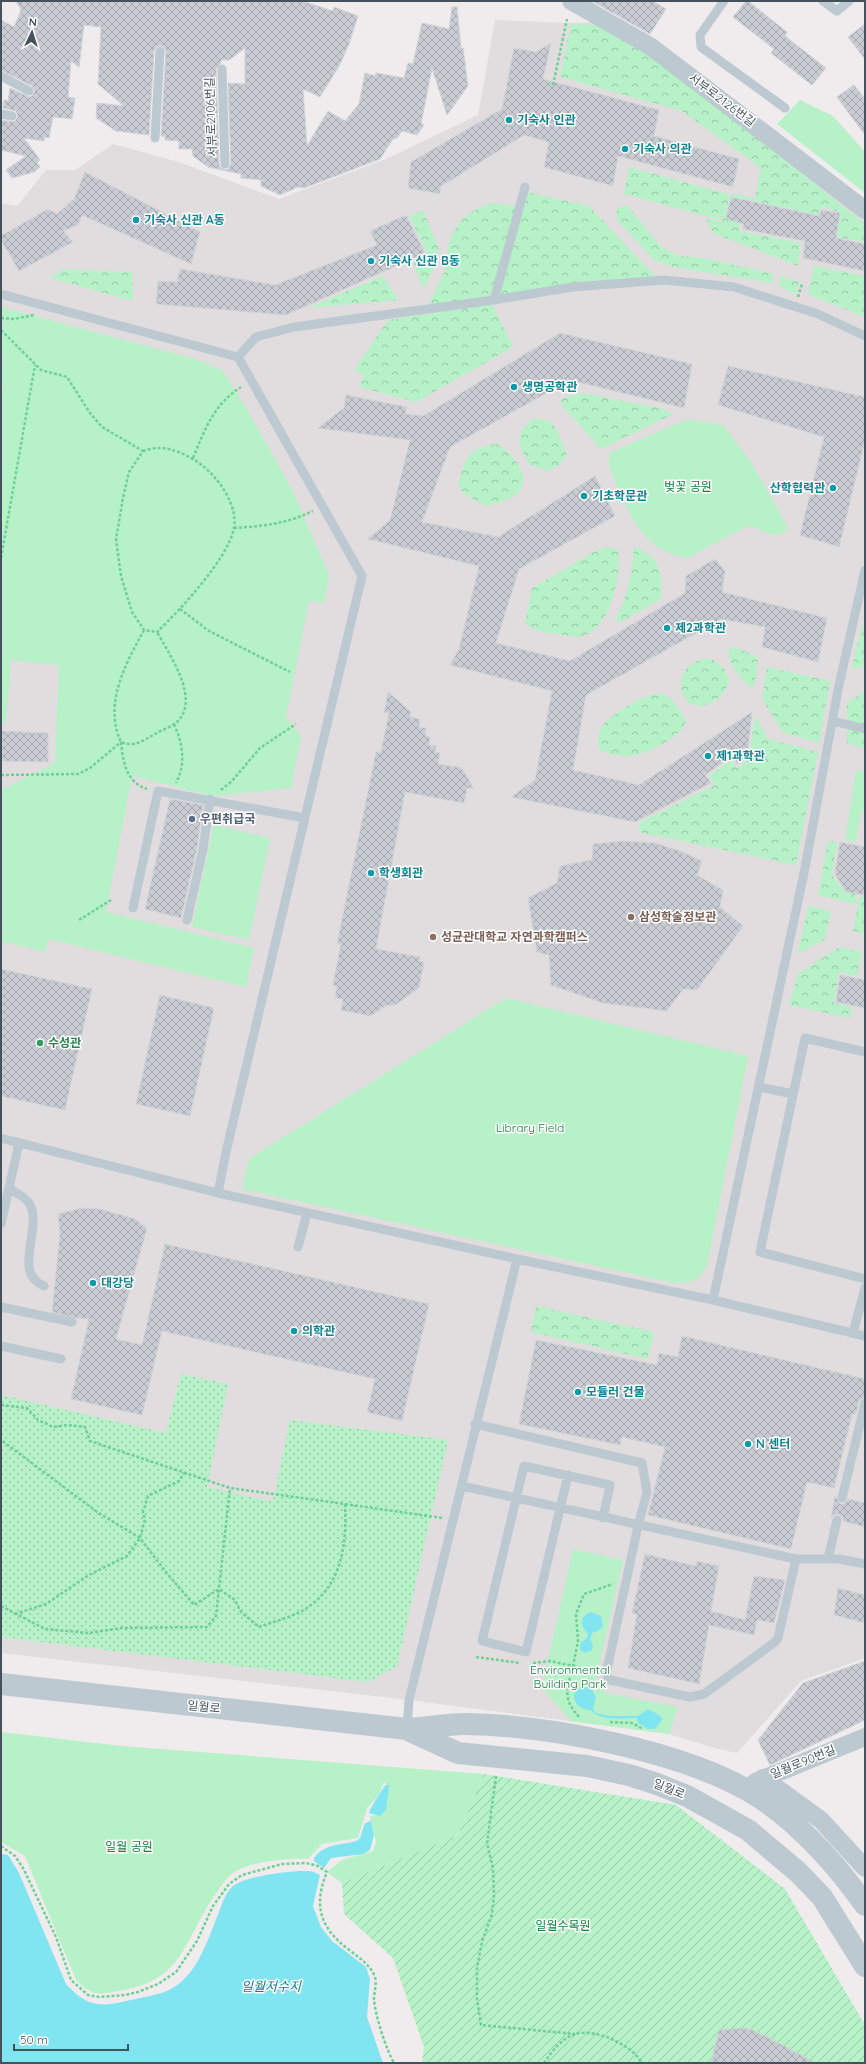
<svg xmlns="http://www.w3.org/2000/svg" width="866" height="2064" font-family="Quicksand,'Noto Sans KR',sans-serif">
<style>
.education{fill:#e1dddf}
.grass{fill:url(#grass-dots)}
.forest{fill:url(#forest-crowns)}
.park{fill:#b7f1c8}
.garden{fill:url(#garden-furrows)}
.water{fill:#81e4f1}
.building{fill:url(#building-cross-hatch);stroke:#d0d4d9;fill-rule:evenodd}
.lines{fill:none;stroke-linecap:round;stroke-linejoin:round}
.path{stroke:#6dd196;stroke-width:2.5;stroke-dasharray:3 2;stroke-linecap:butt}
.service{stroke:#bcc9d0;stroke-width:9}
.minor{stroke:#bcc9d0;stroke-width:18}
.tertiary{stroke:#bcc9d0;stroke-width:22}
.culture-dot{fill:#0f9aa8;stroke:#fff;stroke-width:1.5}
.service-dot{fill:#5c6f8a;stroke:#fff;stroke-width:1.5}
.education-dot{fill:#8d6e63;stroke:#fff;stroke-width:1.5}
.leisure-dot{fill:#2e9e5b;stroke:#fff;stroke-width:1.5}
.labels{text-anchor:middle;stroke-width:3;stroke-linejoin:round;paint-order:stroke}
.street-label{font-size:12px;fill:#44525b;stroke:#fff}
.culture-label{font-size:12px;font-weight:bold;fill:#0d838f;stroke:#fff;text-anchor:start}
.park-label{font-size:12px;fill:#11803e;stroke:#fff}
.service-label{font-size:12px;font-weight:bold;fill:#4e5e75;stroke:#fff;text-anchor:start}
.education-label{font-size:12px;font-weight:bold;fill:#785e54;stroke:#fff;text-anchor:start}
.leisure-label{font-size:12px;font-weight:bold;fill:#27864d;stroke:#fff;text-anchor:start}
.water-label{font-size:13px;font-style:italic;fill:#077f8f;stroke:#fff}
</style>
<defs>
<pattern id="grass-dots" width="8" height="8" patternUnits="userSpaceOnUse"><rect width="8" height="8" fill="#b7f1c8"/><path d="M2 2h.1M6 6h.1" fill="none" stroke="#96c6a5" stroke-width="1.8" stroke-linecap="round"/></pattern>
<pattern id="forest-crowns" width="20" height="18" patternUnits="userSpaceOnUse"><rect width="20" height="18" fill="#b7f1c8"/><path d="M2 6a3 3 0 1 1 6 0M12 15a3 3 0 1 1 6 0" fill="none" stroke="#96c6a5"/></pattern>
<pattern id="garden-furrows" width="10" height="10" patternUnits="userSpaceOnUse"><rect width="10" height="10" fill="#b7f1c8"/><path d="M-1 1l2-2M0 10L10 0M9 11l2-2" fill="none" stroke="#96c6a5"/></pattern>
<pattern id="building-cross-hatch" width="8" height="8" patternUnits="userSpaceOnUse"><rect width="8" height="8" fill="#c9ccd2"/><path d="M0 0l8 8M0 8l8-8" fill="none" stroke="#a5a8ad"/></pattern>
</defs>
<rect width="100%" height="100%" fill="#f0eced"/>
<path class="education" d="M495,20l77,3 25,-1 75,47 193,152v1437l-64,23 -64,72 -23,-5 -45,-14 -260,-34 -408,-47v-1450l16,3 29,-36h29l38,-26 66,18 100,37 107,-40 92,-44z"/>
<path class="grass" d="M181,1374l47,10 -21,103 66,15 17,-82 158,20 -51,226 -29,16 -367,-45v-242l165,38z"/>
<path class="forest" d="M571,24l25,1 57,30 212,169v18l-28,-5 4,-25 -20,-5 -3,8 -74,-16 -6,32 63,12 -3,23 -85,-33 -7,-15 16,4 11,-29 22,6 6,-31 -79,-57 -122,-34z
M629,167l102,28 -9,25 -98,-26z
M527,192l62,14 67,71 -158,19z
M491,203l26,3 -26,91 -62,9c5,-13 13,-27 17,-40 2,-6 1,-13 2,-19 6,-25 21,-36 43,-44z
M627,205l35,43 17,8 25,2 70,16 -2,9 -100,-16 -18,-7 -37,-40v-12z
M423,210l16,39 -2,13 -14,27 -10,-28 14,-8 -18,-37z
M814,266l51,10v41l-57,-23z
M63,269l69,3 1,29 -83,-23z
M383,276l15,24 -91,8z
M780,276l19,6 -3,12 -17,-8z
M492,304l21,43 -97,55 -57,-15 5,-13 -10,-4 34,-50z
M581,393l79,15 13,6 -72,35 -41,-46 3,-5z
M533,419l15,1 8,8 11,27 -8,10 -11,6 -18,-6 -6,-9 -5,-14 3,-13z
M498,444c14,10 39,36 16,52 -7,5 -17,7 -26,10 -12,-5 -24,-9 -30,-22 7,-25 11,-38 40,-40z
M608,547l10,3c5,23 -8,75 -32,85 -8,4 -21,0 -30,-1 -11,-1 -23,-3 -31,-11l7,-35 67,-39z
M634,547c27,8 28,27 27,52l-40,23 -4,-1 -1,-3c13,-23 16,-46 18,-71z
M865,615v51l-14,3z
M729,648c11,0 19,4 29,10l-3,25 -3,6c-10,-9 -26,-26 -23,-41z
M712,659l12,9 5,14c-4,10 -9,17 -20,22 -30,11 -38,-33 -12,-43 4,-2 11,-2 15,-2z
M767,667l63,14 -11,62 -37,-11 -20,-34z
M865,691v58l-18,-6v-40z
M662,693c12,5 18,17 24,29 -4,15 -41,33 -57,34 -10,1 -21,-3 -30,-6 -4,-24 7,-30 25,-42 13,-8 23,-13 38,-15z
M755,715l13,24 50,13 -22,113 -157,-33 1,-10 75,-37 -6,-9 22,-16 6,8 12,-9z
M828,841l9,2 -5,32 12,16 13,4 -1,9 -38,-9z
M860,896l5,1v37l-12,-3z
M808,906l23,5 -6,28 -27,15z
M839,947l23,5 -5,24 -18,-4 -5,31 18,4 -2,11 -61,-13 9,-31z
M536,1306l118,26 -6,27 -117,-27z"/>
<path class="park" d="M800,100l33,16 32,36v41l-88,-69z
M1,307l194,52 27,11 26,41 45,80 36,84 -5,28 -15,-2 -23,116 15,19 -10,52 -78,8 -81,-20 -26,136 148,36 -8,39 -197,-48 -4,13 -44,-11v-151l54,-27 4,-98 -48,-5 -5,63h-5v-329l2,-10 -2,-3z
M688,419l35,6 28,37 36,64v4c-19,12 -22,-3 -40,-4l-60,32c-40,-8 -53,-33 -68,-68 -5,-11 -11,-23 -10,-35l3,-3z
M856,770l9,2v38l-4,3 -5,29 -11,-2z
M214,825l56,13 -21,102 -57,-13z
M506,998l242,58 -41,209c-10,17 -13,17 -32,18l-433,-94 7,-30z
M573,1549l50,11 -28,123 10,10 73,14 -9,27 -98,-13 -29,-33z
M1,1732l121,14 362,28 -26,61 -116,48 -15,-11 15,-12 31,-9 3,-9 -6,-26 13,-2 6,-27 -5,-5 -6,14 -11,12 -9,30 -36,6 -14,15c-20,-1 -60,2 -76,15 -8,6 -13,16 -19,24 -31,46 -29,82 -94,93 -22,4 -27,5 -43,-11l-51,-124 -24,-14z"/>
<path class="garden" d="M484,1774l192,31 109,84 80,136v38h-443l2,-16 -31,-89 -49,-44 -2,-31 116,-48z"/>
<path class="water" d="M591,1612l10,4 2,10 -5,5 -6,2 -2,6 3,6 -1,5 -7,3 -4,-2c-3,-7 1,-9 6,-13l1,-5c-9,-6 -8,-18 3,-21z
M582,1686l9,2 5,9 -3,11 3,5 14,3h28l10,-7 11,6 4,4 -8,10h-7l-10,-6 -1,-5c-14,0 -36,4 -46,-8 -10,0 -18,-6 -17,-16z
M386,1785h3v2l-3,23 -6,6 -11,-3c0,-2 14,-26 17,-28z
M371,1821l3,14 -4,15 -7,4 -32,4 -7,10 -10,-7v-3c14,-19 39,-11 46,-20 2,-4 3,-11 5,-15z
M1,1854l7,1 11,18 47,111c19,21 32,24 60,17 13,-3 28,-5 41,-10 29,-13 39,-47 50,-74 4,-9 7,-23 15,-30 12,-11 59,-17 76,-16 4,0 8,2 12,4l-7,31 8,21 11,14 34,26 4,12 -3,38 16,46h-382z"/>
<path class="building" d="M16,1h286l31,10 1,-4 24,9 -9,28 -10,22 -19,31 -17,-8 4,57 21,-35 17,10 14,-17 6,-31 10,3 1,-3 28,5 4,-15 5,1 9,-41 27,6 3,-22h5l4,41h2l5,38 -21,29 -15,-47 -11,56 3,1 -7,10 -15,-4 -5,7 -4,1 -13,20 -76,29 -6,-1 -18,8 -19,-9v-6l-20,-2v-4l-33,-7 -15,-11 -1,-7h-13v-8l-14,-1v-4h-4l5,-85 -3,-5h-6l-3,5 -5,84 -33,-4 -20,-13 1,-15 27,3 -26,-22 3,-57 -17,-2 -5,42 -8,-6 -3,36 7,1 -3,21 -19,-2 -4,21 -5,-1v4l-20,-3 16,22 -3,3 3,4 -6,5 -22,6 -6,-8 20,-14 -25,-6v-30l13,2 4,-5 -2,-6 -13,-3 1,-8 4,1 2,-13 19,9 3,-1 3,-5 -3,-5 -31,-16v-50l13,7 7,-17zM245,48v36l-17,-1 3,81 -3,5 -3,1 -5,-3 -1,-3 -3,-95 5,-6v-3h8z
M592,1h60l14,8 -16,25z
M746,1h2l39,31 -2,4 41,32 -14,17 -41,-32 3,-4 -41,-32z
M865,24v35l-17,-22z
M551,43l-8,36 116,31 -5,26 85,23 -6,28 -115,-31 -5,30 -69,-19 5,-25 -25,-7 -84,52v7l-32,-6 3,-26 91,-53 12,-61 22,4z
M854,85l11,14v36l-28,-38z
M85,172l115,60 -9,32 -109,-49 -4,10 -15,6 10,11 -54,29 -18,-31v-4l47,-27 9,5 17,-15z
M731,197l88,19 2,-6 19,3 -4,25 29,6v27l-62,-13 2,-17 -62,-12 1,-5 -18,-5z
M406,215l19,38 -139,62 -130,-11 2,-23 19,1 3,-13 95,16 102,-40 -7,-14z
M560,333l132,31 -8,44 -114,-28 -120,67 -28,75 76,15 97,-61 20,40 -96,53 -23,74 74,18 115,-68 1,-17 29,-17 10,12 -3,21 105,26 -9,44 -56,-15 3,-20 -44,-8 -135,76 -13,75 66,15 113,-73 -5,45 -10,7 -4,-9 -28,20 6,8 -76,39 -124,-25 24,-17 17,-89 -102,-26 9,-16 20,-83 -111,-27 22,-19 20,-80 -92,-12 26,-20 2,-13 61,12 -2,7 18,2z
M728,366l137,31v43l-26,107 -39,-12 24,-98 -106,-32z
M388,692l23,20 -1,5 10,2 -1,8 7,1 -1,8 5,1 -1,8 7,1 -1,6 5,1 -2,11 24,4 12,21 -7,-1 -3,15 -59,-11 -29,157 44,8 -1,4 5,1 -5,26 -24,17h-8l-16,11 -30,-6 2,-11 -8,-1 2,-12 -4,-1 8,-41h-4l39,-192h5l8,-39h-5z
M1,731l47,2v29l-47,-1z
M170,799l33,6 -6,43 -16,70 -36,-9z
M623,841l32,2 25,8 22,10 -5,14 26,15 -3,17 23,19 -46,64 -14,-1 -16,22 -64,-8 -52,-18 -2,-30 -12,-3 -9,-54 29,-15 3,-17 32,-6 1,-16z
M840,842l25,5v48l-19,-3 -11,-18z
M1,969l91,20 -27,121 -64,-14z
M840,975l25,5v28l-29,-6z
M160,995l54,13 -24,108 -54,-12z
M82,1208l18,1 35,10 12,9 -31,111 26,6 23,-101 264,60 -27,117 -35,-9 8,-33 -213,-48 -20,84 -71,-16 18,-80 -13,-1 -24,-6 8,-79 -2,-19z
M682,1336l183,43v18l-6,4 -3,13h-4l-18,74 -27,-6 -16,67 -143,-34 17,-68 -43,-10 -2,8 -101,-21 17,-84 121,25 2,-12 19,4z
M835,1496l5,8h4l4,-5 17,4v24l-22,-6v-3l-4,-4h-4l-4,4z
M645,1554l51,12 1,-5 22,5 -8,45 34,9 9,-44 31,4 -11,43 -17,-3 -3,15 -45,-10 -10,59 -71,-16 9,-54 -5,-1z
M838,1588l27,7v28l-31,-8z
M865,1661v59l-95,45 -12,-25 45,-57z
M742,2028l11,2 22,11 40,22h-104l8,-33z"/>
<g class="lines">
<path class="path" d="M553,85l14,-66
M798,297l4,-13
M1,318l13,1 20,-4
M1,330l40,40 26,7 23,36 12,14 41,24 -14,21 -6,26 -7,41 5,37 11,36 12,18 13,2c23,-22 71,-73 77,-104 4,-22 -14,-48 -30,-61 -10,-9 -32,-20 -46,-19 -5,0 -11,2 -15,3
M193,458c12,-29 21,-54 48,-71
M234,528c31,-2 51,-4 79,-17
M1,558l34,-193
M180,609l29,22 81,41
M144,630c-18,33 -41,74 -23,112 13,6 23,-2 34,-8 7,-4 16,-7 22,-12 24,-23 -8,-68 -20,-90
M174,724c9,20 12,40 2,59
M121,742c2,20 5,40 26,47
M1,775l77,-1 12,-6 31,-26
M221,790l11,-9 28,-33 36,-24
M79,920l32,-20
M1,1405l26,3 11,12 15,7 14,-2 18,2 5,14 140,47 115,16c2,41 -3,84 -43,107 -13,7 -30,11 -43,16l-18,-15 -6,-12 -16,-11 -25,16 -29,-34 -25,-33 -43,-26 -96,-72
M345,1504l97,14
M1,1606l44,23 44,4 32,-5 86,-1 9,-11 14,-128
M15,1614l31,-10 43,-29 38,-19 13,-18 5,-19 -2,-7 5,-16 31,-15 5,-8
M476,1657l44,6
M533,1663l17,-2 23,5 5,-25 -2,-27 8,-20 29,-10
M579,1717c-17,-19 -12,-28 -6,-51l21,5
M610,1722l22,1 11,6
M496,1776l-9,67 6,25 1,28 -2,18 -10,28 -5,26v31l4,26 94,9
M1,1846l14,10 8,12 33,69 15,43 17,15 11,2 26,-2 13,-3 20,-8 18,-12 21,-31 16,-35 16,-22 13,-9 40,-11 24,-1 12,3 9,6c-14,33 -7,56 21,77 11,9 22,15 27,28 2,7 -1,15 -1,22 1,16 12,50 20,64
M544,2063c7,-11 18,-25 31,-29 21,-6 57,11 67,29"/>
<path class="service" d="M724,1l-24,34 1,12 84,61
M823,1l14,10 12,-10
M222,69l3,95
M1,76l28,15
M1,114l11,2
M155,138l5,-87
M1,294l237,63 124,219 -136,576 -8,41 299,66
M494,300l31,-113
M238,357l18,-20 38,-10 200,-27 79,-13 91,-7 70,7 84,27 47,22
M833,721l32,8
M133,908l25,-117 147,27
M187,920l16,-71 7,-50
M865,1052l-60,-14 -45,214 105,27
M759,1087l34,7
M1,1138l217,55
M9,1188c6,4 16,9 20,15 15,24 -18,69 15,83
M1,1224l18,-81
M298,1247l9,-34
M713,1300l91,-427 35,-188 26,-115
M1,1307l71,15
M853,1333l12,-45
M1,1346l60,13
M475,1424l167,39 5,29 -9,34 -32,148 4,6 80,17 14,-3 71,-52 3,-4 18,-79
M568,1475l-42,177 -44,-11 42,-175 86,19 -7,33
M462,1486l334,73h43l26,5
M842,1498l23,-95
M828,1559l9,-39
M407,1729l2,-29c37,-147 71,-294 108,-441l196,41 152,36"/>
<path class="minor" d="M571,1l79,45 215,164
M763,1778l58,42 44,48
M755,1782l110,-45"/>
<path class="tertiary" d="M1,1684l406,45c19,-1 39,-5 58,-5 84,1 226,28 297,75 42,29 74,65 103,106
M408,1730l50,23 129,13 42,9 28,9 30,12 61,34 50,42 24,25 43,69"/>
</g>
<g class="culture-dot">
<circle cx="509" cy="120" r="4"/>
<circle cx="625" cy="149" r="4"/>
<circle cx="136" cy="220" r="4"/>
<circle cx="371" cy="261" r="4"/>
<circle cx="514" cy="387" r="4"/>
<circle cx="833" cy="488" r="4"/>
<circle cx="584" cy="496" r="4"/>
<circle cx="667" cy="628" r="4"/>
<circle cx="708" cy="756" r="4"/>
<circle cx="371" cy="873" r="4"/>
<circle cx="93" cy="1283" r="4"/>
<circle cx="294" cy="1331" r="4"/>
<circle cx="578" cy="1392" r="4"/>
<circle cx="748" cy="1444" r="4"/>
</g>
<circle class="service-dot" cx="192" cy="819" r="4"/>
<g class="education-dot">
<circle cx="631" cy="917" r="4"/>
<circle cx="433" cy="937" r="4"/>
</g>
<circle class="leisure-dot" cx="40" cy="1043" r="4"/>
<g class="labels">
<g class="street-label">
<text transform="translate(722 100) rotate(37)" y="4">서부로2126번길</text>
<text transform="translate(211 117) rotate(-92)" y="4">서부로2106번길</text>
<text transform="translate(204 1707) rotate(6)" y="4">일월로</text>
<text transform="translate(803 1762) rotate(-22)" y="4">일월로90번길</text>
<text transform="translate(669 1789) rotate(22)" y="4">일월로</text>
</g>
<g class="culture-label">
<text x="517" y="124">기숙사 인관</text>
<text x="633" y="153">기숙사 의관</text>
<text x="144" y="224">기숙사 신관 A동</text>
<text x="379" y="265">기숙사 신관 B동</text>
<text x="522" y="391">생명공학관</text>
<text x="825" y="492" text-anchor="end">산학협력관</text>
<text x="592" y="500">기초학문관</text>
<text x="675" y="632">제2과학관</text>
<text x="716" y="760">제1과학관</text>
<text x="379" y="877">학생회관</text>
<text x="101" y="1287">대강당</text>
<text x="302" y="1335">의학관</text>
<text x="586" y="1396">모듈러 건물</text>
<text x="756" y="1448">N 센터</text>
</g>
<g class="park-label">
<text x="688" y="491">벚꽃 공원</text>
<text x="530" y="1132">Library Field</text>
<text x="570" y="1674">Environmental<tspan x="570" dy="14">Building Park</tspan></text>
<text x="129" y="1851">일월 공원</text>
<text x="563" y="1930">일월수목원</text>
</g>
<g class="service-label">
<text x="200" y="823">우편취급국</text>
</g>
<g class="education-label">
<text x="639" y="921">삼성학술정보관</text>
<text x="441" y="941">성균관대학교 자연과학캠퍼스</text>
</g>
<g class="leisure-label">
<text x="48" y="1047">수성관</text>
</g>
<g class="water-label">
<text x="271" y="1991">일월저수지</text>
</g>
</g>
<rect width="866" height="2064" fill="none" stroke="#44525b" stroke-width="4"/>
<g transform="translate(32 32) rotate(4)" stroke="#ffffff" stroke-width="3" paint-order="stroke">
<path d="M0-3L7 15L0 10L-7 15Z" fill="#44525b"/>
<text y="-6" font-size="11" font-weight="bold" text-anchor="middle" fill="#44525b">N</text>
</g>
<path d="M14 2044v6h114v-6" fill="none" stroke="#44525b" stroke-width="2"/>
<text x="20" y="2044" font-size="12" fill="#44525b" stroke="#ffffff" stroke-width="3" paint-order="stroke">50 m</text>
</svg>
